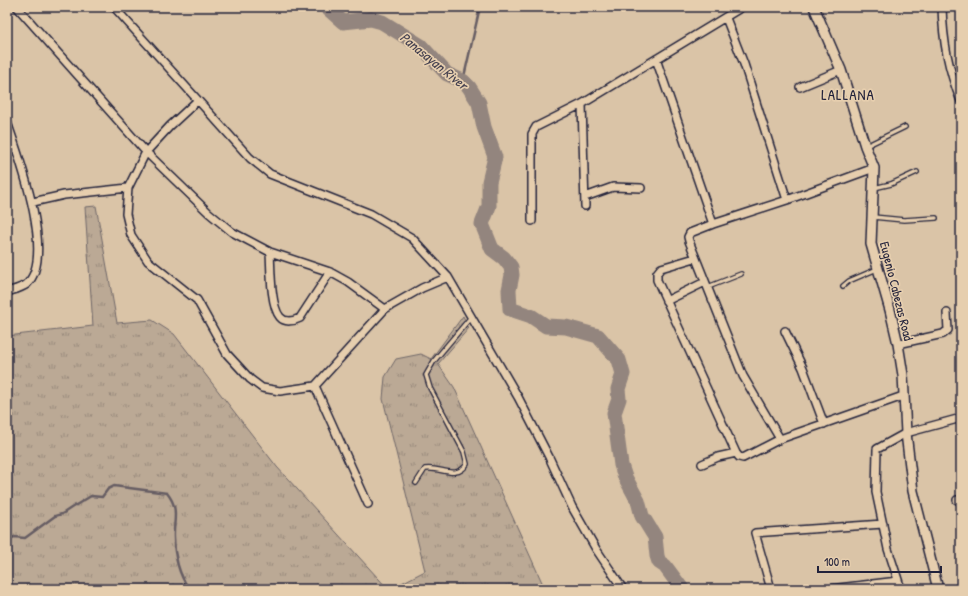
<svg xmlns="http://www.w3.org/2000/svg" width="968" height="596" font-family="'Patrick Hand',sans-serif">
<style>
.grass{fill:url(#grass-tufts);stroke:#6e6668}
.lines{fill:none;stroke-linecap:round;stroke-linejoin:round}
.stream{stroke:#665d63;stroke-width:2.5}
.river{stroke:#93857e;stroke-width:15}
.service-casing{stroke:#22223b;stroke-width:6}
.minor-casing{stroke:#22223b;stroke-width:10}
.tertiary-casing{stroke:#22223b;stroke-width:12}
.service{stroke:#e6ceae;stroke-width:3.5}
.minor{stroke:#e6ceae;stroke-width:7}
.tertiary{stroke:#e6ceae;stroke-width:9}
.labels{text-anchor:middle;stroke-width:3.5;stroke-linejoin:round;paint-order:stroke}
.street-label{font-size:13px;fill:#22223b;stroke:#e6ceae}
.water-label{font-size:14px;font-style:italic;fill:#44404f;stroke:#e6ceae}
.quarter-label{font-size:15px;letter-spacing:1px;fill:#22223b;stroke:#e6ceae}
</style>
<defs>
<pattern id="grass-tufts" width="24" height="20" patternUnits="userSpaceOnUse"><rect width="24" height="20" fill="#bba995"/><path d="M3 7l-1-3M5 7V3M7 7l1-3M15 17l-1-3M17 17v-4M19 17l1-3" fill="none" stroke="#98897b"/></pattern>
</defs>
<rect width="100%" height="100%" fill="#dac4a7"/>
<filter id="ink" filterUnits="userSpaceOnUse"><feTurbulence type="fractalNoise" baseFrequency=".025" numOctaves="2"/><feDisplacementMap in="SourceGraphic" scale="8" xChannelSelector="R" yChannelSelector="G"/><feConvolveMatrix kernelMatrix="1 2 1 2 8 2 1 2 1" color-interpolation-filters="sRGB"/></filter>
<g filter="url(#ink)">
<path class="grass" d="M96,206l21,117 35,-3 22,14 103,133 111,122h-381v-253l86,-10 -8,-119z
M463,316l6,12 -31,36 16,23 91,202h-155l35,-18 -42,-172 2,-22 11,-18 25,-5 10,5z"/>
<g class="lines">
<path class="stream" d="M463,81l17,-74
M7,540l7,-3 11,1 30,-22 7,-2 9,-6 20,-12 11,1 6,-8 6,-3 53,7c13,16 6,27 7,45 0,17 5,37 15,51"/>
<path class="river" d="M326,7l17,15 28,-3 11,3 39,24 26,28 16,7 6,6 10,16 5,24 11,30 -6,25v24l-7,18 10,25 12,9 7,9 1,8 -3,15 1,19 21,7 15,10 20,1 32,9 21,24 4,14 -5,15 1,10 -5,14 7,52 4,12 13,24 4,15 13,21 2,19 2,6 6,4 17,23"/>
<g class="service-casing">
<path id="service" d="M866,146l39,-19
M874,188l17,-4 26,-12
M873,217l31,3 32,-2
M843,286l6,-5 28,-12
M708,287l33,-13
M416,483l9,-14c15,-3 31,12 42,-5l-3,-12 -34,-64 -4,-13 8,-14 37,-44"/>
</g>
<g class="minor-casing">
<path id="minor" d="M17,7l129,145 63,61 23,19 38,20 60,20 18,10 37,27
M114,7l136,151 20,16 101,40 41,24 36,39 70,120 31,60 23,50 24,42 27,40
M942,7c1,34 6,62 19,94
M726,18l18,46 43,136
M656,59l57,165 -23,9 -2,4 1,4 54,135 37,63 123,-43
M800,87l41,-17
M197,101l-27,25 -24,26 -18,36 -2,26 5,21 17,26 49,39 30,54 23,25 12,9 18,3 35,-5 70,-77 37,-21 26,-11
M582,104l3,102
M7,122c11,32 49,134 20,162 -5,4 -14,6 -20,8
M585,197l28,-10 28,1
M33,202l31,-7 64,-7
M532,221v-87l4,-7 46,-23 160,-97
M713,224l74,-24 87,-32
M270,252c1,15 0,53 10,65 5,6 14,4 20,1l30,-46
M695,258l-34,10 -4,5v7l79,173 3,4 4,1 37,-19
M666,301l39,-19
M785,331l18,37 21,56
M898,344l45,-10 5,-4 -1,-17
M315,386l53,118
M702,464l16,-7 18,-4
M957,500h4
M771,589l-16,-56 128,-9
M830,589l68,-8
M901,589l-13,-40 -12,-57 1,-43 29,-16 55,-15"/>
</g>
<g class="tertiary-casing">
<path id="tertiary" d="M814,7l27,63 24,76 9,22 -3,76 19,66 8,34 5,31 3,58 7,58 25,98"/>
</g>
<use href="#service" class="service"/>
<use href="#minor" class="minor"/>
<use href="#tertiary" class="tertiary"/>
</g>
</g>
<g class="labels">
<g class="street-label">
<text transform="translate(897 291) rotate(76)" y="5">Eugenio Cabezas Road</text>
</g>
<g class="water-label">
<text transform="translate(434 61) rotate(39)" y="5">Panasayan River</text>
</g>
<g class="quarter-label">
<text x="848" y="100">LALLANA</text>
</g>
</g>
<rect width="968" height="596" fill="none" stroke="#e6ceae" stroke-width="24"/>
<rect x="12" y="12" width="944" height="572" fill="none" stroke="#22223b" stroke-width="1.5" filter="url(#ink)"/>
<path d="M818 566v6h123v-6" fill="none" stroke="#22223b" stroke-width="2"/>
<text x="824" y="566" font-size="12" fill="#22223b" stroke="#e6ceae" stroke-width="3" paint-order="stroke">100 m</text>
</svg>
